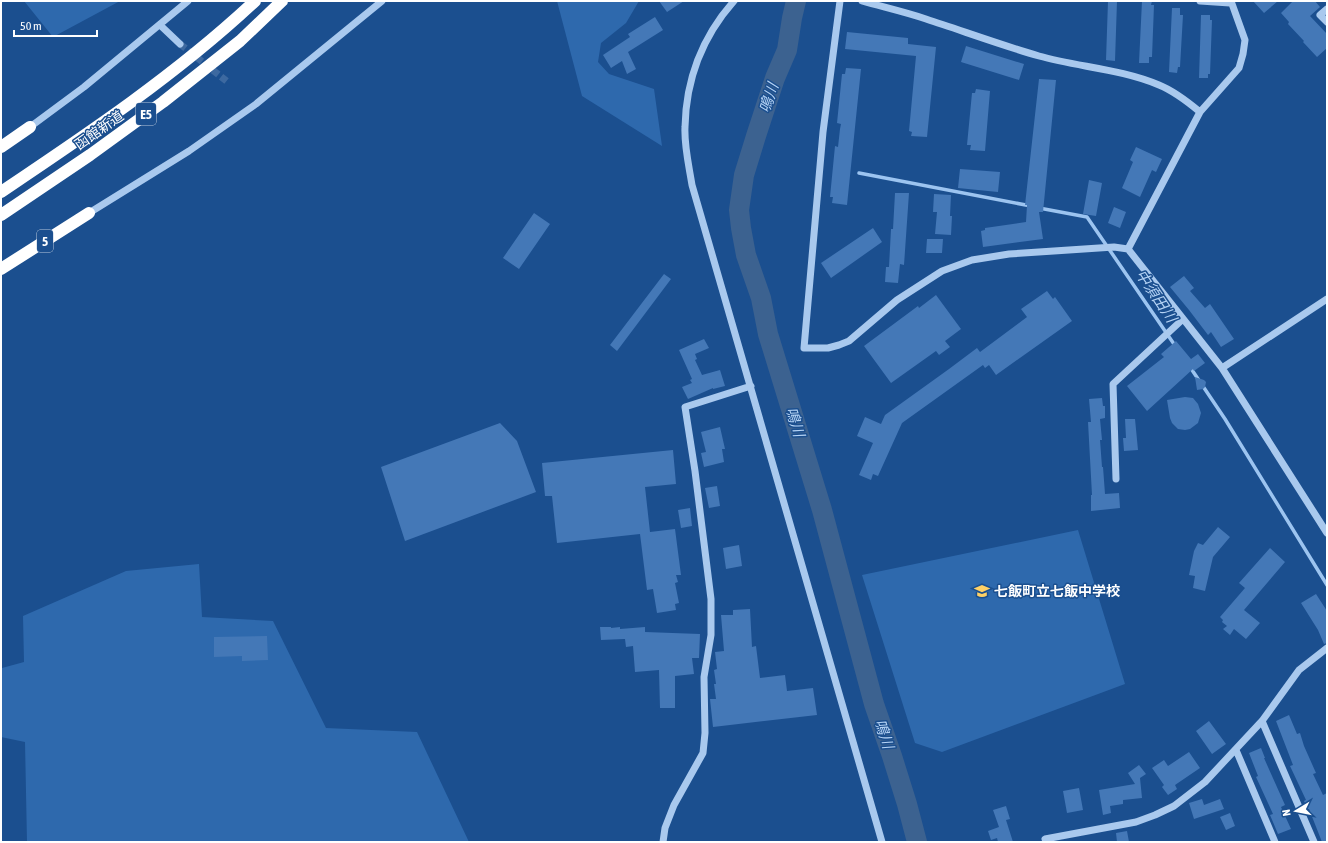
<svg xmlns="http://www.w3.org/2000/svg" width="1328" height="843" font-family="'Asap Condensed','Noto Sans JP',sans-serif">
<style>
.green{fill:#2e69ad}
.lines{fill:none;stroke-linecap:round;stroke-linejoin:round}
.stream{stroke:#9cc4f0;stroke-width:3.5}
.river{stroke:#3c6290;stroke-width:20}
.building{fill:#4478b7}
.minor-tunnel{stroke:#3d69a0;stroke-width:7;stroke-dasharray:7 3.5;stroke-linecap:butt}
.minor{stroke:#a9c9ee;stroke-width:7}
.highway{stroke:#fff;stroke-width:12}
.labels{text-anchor:middle;stroke-width:3;stroke-linejoin:round;paint-order:stroke}
.shield{fill:#1b4f8f;stroke:#bbcadd;stroke-width:1}
.shield-label{font-size:13px;font-weight:bold;fill:#fff}
.street-label{font-size:14px;fill:#fff;stroke:#1b4f8f}
.poi-label{font-size:14px;font-weight:bold;fill:#fff;stroke:#1b4f8f;text-anchor:start}
.water-label{font-size:15px;font-style:italic;fill:#b5d3f5;stroke:#1b4f8f}
</style>
<rect width="100%" height="100%" fill="#1b4f8f"/>
<path class="green" d="M24,1h96l-67,36z
M557,1h82l-13,22 -25,20 -3,19 11,12 45,15 8,57 -80,-50z
M1078,530l47,154 -183,68 -27,-9 -53,-168z
M199,564l3,53 71,4 53,107 91,4 52,110h-442l-2,-100 -24,-5v-67l1,-2 22,-6 -1,-46 103,-45z"/>
<g class="lines">
<path class="stream" d="M859,173l172,33
M1039,208l48,9 89,130
M1190,367l35,52 102,166"/>
<path class="river" d="M796,1l-4,17 -5,32 -12,28 -19,58 -12,39 -5,35 2,18 5,27 15,43 7,36 54,176 52,194 18,52 15,48 10,38"/>
</g>
<path class="building" d="M659,1h25l-17,11z
M1108,1h9l-2,60 -9,-1z
M1142,1h10l-1,4h3l-2,52h-3v6h-10z
M1253,1h25l-14,12z
M1293,1h22l5,6 -10,9 17,18v14l-10,9 -14,-15 1,-1 -16,-17 1,-2 -8,-9z
M1172,8h8v7h3l-3,52h-2l-1,6 -8,-1z
M1201,15h9v5h2l-2,54h-2v4h-9z
M655,17l8,13 -35,22 8,17 -9,5 -5,-13 -11,7 -8,-13 27,-18 -2,-3z
M847,32l61,6v6l28,3 -9,90 -16,-1 1,-4 -3,-1 7,-75 -71,-7z
M966,46l58,18 -5,16 -58,-18z
M846,68l15,1 -14,136 -15,-2 1,-6h-3l5,-51 3,1 2,-18 1,-5 -4,-1 5,-49h3z
M1039,79l17,1 -13,132h-4l4,27 -60,8 -2,-16 4,-1v-2l41,-6 1,-17h-2z
M976,89l14,2 -5,60 -15,-1 1,-5h-4l5,-52h3z
M1136,147l26,12 -6,13 -4,-2 -12,27 -18,-9 11,-26 -3,-2z
M960,169l40,3 -2,20 -40,-4z
M1089,180l13,3 -6,33 -13,-2z
M895,193h14l-5,72 -4,-1 -2,19 -13,-1 1,-15h3l2,-38h2z
M934,194l17,1 -1,21h2l-1,19 -16,-1 2,-22h-4z
M1114,207l12,5 -6,16 -12,-5z
M534,213l16,11 -31,45 -16,-11z
M873,228l9,14 -51,36 -10,-15z
M927,239h16l-1,14h-16z
M664,274l7,5 -54,72 -7,-6z
M1184,276l10,12 -4,3 15,17 5,-4 24,35 -13,8 -10,-15 -3,3 -19,-25 -19,-23z
M1047,291l6,8 2,-2 17,24 -76,54 -7,-10 -4,3 -2,-3 -81,58 -24,53 -5,-2 -2,6 -12,-5 14,-32 -16,-7 8,-19 16,7 4,-9 64,-46 28,-21 3,4 47,-35 -6,-8z
M936,295l25,34 -16,12 5,6 -11,8 -3,-4 -45,32 -27,-37 54,-40 1,2z
M704,339l5,9 -14,6 2,5 -2,1 7,15 18,-5 5,16 -12,3v-1l-25,11 -6,-12 10,-4 -2,-3 2,-1 -13,-29z
M1176,341l15,18 7,-5 7,9 -11,8 -1,-2 -46,42 -20,-25 37,-29 -3,-3z
M1195,377l9,3 2,2 -1,5 -2,2 -6,1z
M1185,397l8,1 5,6 3,9 -3,10 -8,6 -5,1 -7,-1 -6,-6 -2,-5 -3,-18z
M1102,398l1,8h2v12l-5,1 2,21h-2l2,27h1l2,27 14,-1 1,15 -29,3v-16h1l-4,-73h3l-2,-23z
M1125,419h10l3,31 -14,1 -1,-13h3z
M500,423l17,18 19,51 -131,49 -24,-74z
M720,427l5,22h-3l2,13 -20,5 -3,-14 5,-1 -5,-20z
M673,450l3,34 -31,3 5,45 25,-3 6,46h-5l2,7 -3,1 4,20 -4,1 1,6 -19,3 -4,-24 -6,1 -7,-56 -83,9 -5,-47h-7l-3,-33z
M717,486l3,20 -11,2 -4,-20z
M690,508l2,18 -11,2 -3,-18z
M1218,527l12,10 -17,20 -8,34 -12,-3 2,-12 -6,-1 5,-24 4,-8 5,2z
M739,545l3,21 -16,3 -3,-21z
M1270,548l15,14 -41,48 16,13 -14,16 -12,-10 -4,6 -7,-6 4,-3 -5,-4 1,-2 -3,-3 25,-29 -6,-5z
M1316,594l11,17v32l-3,1 -6,-14 -17,-27z
M750,609l2,38 4,-1 4,32 25,-3 2,16 26,-3 4,27 -104,12 -3,-28h6l-2,-15h2l-2,-14 3,-1 -2,-17 9,-1 -3,-36h12v-5z
M600,627h11v1l9,-1v2l25,-2v5l55,2 -1,24h-7l2,16 -19,2v32h-15l-1,-38 -24,2 -2,-26 -7,1 -1,-8h-1l-23,1z
M267,636l1,24 -26,1v-5l-28,1v-20z
M1289,715l8,19 3,-1 4,13 12,27 -3,1 10,21 4,-2v49h-5l-13,-33h-1l-4,-8 2,-1 -16,-34 3,-1 -17,-44z
M1209,721l17,23 -14,10 -16,-23z
M1261,748l4,10h-1l21,47 -4,2 10,22 -13,5 -8,-19 3,-1 -17,-37 2,-1 -9,-23z
M1189,752l11,16 -25,17 2,4 -9,6 -6,-8 2,-2 -12,-17 12,-8 4,6z
M1139,765l7,9 -6,4 2,20 -19,2v4l-13,2 1,7 -8,2 -4,-25 36,-6 -7,-11z
M1079,788l4,22 -16,3 -4,-22z
M1202,799l2,6 16,-6 4,10 -30,10 -5,-16z
M1006,806l4,13 -4,1 7,22h-15l-1,-4 -6,2 -3,-9 11,-4 -6,-17z
M1230,813l5,13 -9,4 -6,-13z
M1127,831l2,11h-12l-1,-9z"/>
<g class="lines">
<path class="minor-tunnel" d="M180,44l49,39"/>
<path class="minor" d="M734,1c-31,35 -48,78 -49,126 -1,19 4,39 7,58l190,657
M840,1l-17,131 -19,216h24l11,-3 10,-4 48,-41 45,-29 30,-11 37,-6 105,-7 14,2 94,119 105,165
M862,1c21,6 43,11 64,18 37,12 75,26 113,37 39,11 82,13 120,29 15,6 29,17 41,27
M1200,1l30,2
M1327,9l-7,6 7,7
M160,25l20,19
M30,127l54,-40 104,-86
M89,213l100,-62 67,-47 126,-103
M1128,249l72,-137 39,-44 4,-14 2,-14 -14,-39
M1222,368l105,-69
M1116,479l-3,-95 70,-65
M1262,721l52,121
M1236,750l39,92
M663,842l2,-14 9,-23 29,-52 2,-20 -1,-56 7,-42v-36l-16,-128 -10,-64 66,-21
M1046,842l-1,-3 91,-17 19,-7 19,-9 31,-24 57,-61 37,-51 28,-22"/>
<path class="highway" d="M1,147l29,-20
M1,192c88,-59 176,-118 254,-191
M1,215l89,-60 73,-53 77,-61 42,-40
M1,269l88,-56"/>
</g>
<defs>
<g id="school-bare" transform="scale(1.2)"><path d="M0-5L7-2L0 1L-7-2ZM-4 1L0 2.5L4 1V4Q0 6-4 4Z" fill="#ffd166" stroke="#1b4f8f" stroke-width="2.5" paint-order="stroke"/></g>
</defs>
<g fill-rule="evenodd">
<use href="#school-bare" x="982" y="591"/>
</g>
<g class="labels">
<g class="shield">
<rect x="136" y="103" width="20" height="22" rx="3"/>
<rect x="37" y="230" width="16" height="22" rx="3"/>
</g>
<g class="shield-label">
<text x="146" y="119">E5</text>
<text x="45" y="246">5</text>
</g>
<g class="street-label">
<text transform="translate(99 130) rotate(-35)" y="5">函館新道</text>
</g>
<g class="poi-label">
<text x="994" y="596">七飯町立七飯中学校</text>
</g>
<g class="water-label">
<text transform="translate(769 98) rotate(-72)" y="5">鳴川</text>
<text transform="translate(1156 296) rotate(56)" y="5">中須田川</text>
<text transform="translate(795 422) rotate(73)" y="5">鳴川</text>
<text transform="translate(884 734) rotate(72)" y="5">鳴川</text>
</g>
</g>
<rect width="1328" height="843" fill="none" stroke="#ffffff" stroke-width="4"/>
<g transform="translate(1296 811) rotate(260)" stroke="#1b4f8f" stroke-width="3" paint-order="stroke">
<path d="M0-3L7 15L0 10L-7 15Z" fill="#ffffff"/>
<text y="-6" font-size="11" font-weight="bold" text-anchor="middle" fill="#ffffff">N</text>
</g>
<path d="M14 30v6h83v-6" fill="none" stroke="#ffffff" stroke-width="2"/>
<text x="20" y="30" font-size="12" fill="#ffffff" stroke="#1b4f8f" stroke-width="3" paint-order="stroke">50 m</text>
</svg>
